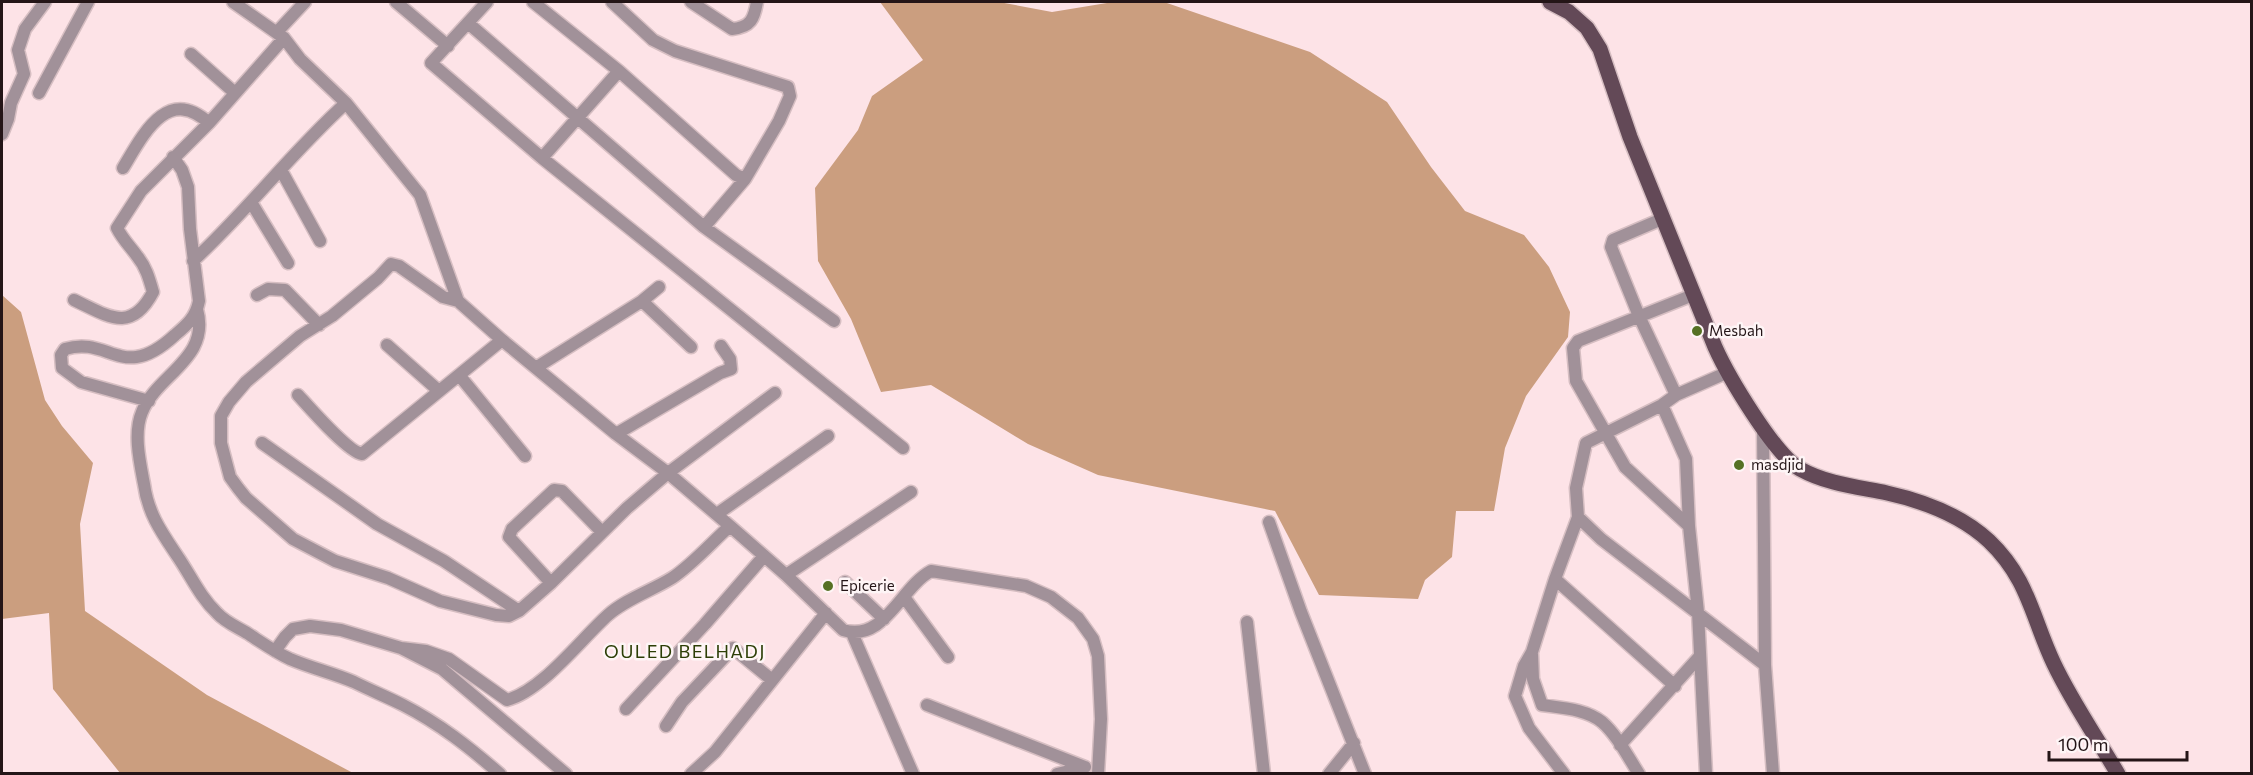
<svg xmlns="http://www.w3.org/2000/svg" width="2253" height="775" font-family="Commissioner,sans-serif">
<style>
.forest{fill:#cb9e7f}
.lines{fill:none;stroke-linecap:round;stroke-linejoin:round}
.minor-casing{stroke:#d6bec2;stroke-width:15}
.major-casing{stroke:#d6bec2;stroke-width:18}
.minor{stroke:#a19199;stroke-width:12}
.major{stroke:#634957;stroke-width:15}
.poi-dot{fill:#567124;stroke:#fef5f6;stroke-width:2}
.labels{text-anchor:middle;stroke-width:5;stroke-linejoin:round;paint-order:stroke}
.poi-label{font-size:15px;fill:#241517;stroke:#fef5f6;text-anchor:start}
.quarter-label{font-size:18px;letter-spacing:1.5px;fill:#2c3e06;stroke:#fef5f6}
</style>
<rect width="100%" height="100%" fill="#fde3e7"/>
<path class="forest" d="M880,2h119l53,10 61,-10h51l146,50 77,50 44,65 34,44 59,24 25,32 21,45 -2,25 -42,59 -21,52 -11,63h-38l-4,46 -27,23 -7,19 -99,-4 -44,-84 -177,-36 -70,-31 -97,-59 -50,7 -30,-73 -33,-58 -3,-73 43,-58 14,-34 51,-36z
M2,295l19,17 24,88 17,26 31,37 -13,61 5,87 122,84 146,78h-233l-67,-84 -4,-76 -47,6z"/>
<g class="lines">
<g class="minor-casing">
<path id="minor" d="M233,2l51,36 16,21 46,44 74,92 38,106 44,39 114,94 52,39 62,53 56,49 57,55c41,13 58,-43 88,-59l95,15 25,11 27,21 15,21 5,17 3,63 -3,55
M396,2l52,44
M487,2l-56,61 111,95 361,290
M533,2l86,69 117,104 9,4 34,-58 11,-25 -2,-9 -113,-36 -22,-11 -41,-38
M691,2l41,27c19,-2 22,-10 25,-27
M468,23l236,204 130,94
M277,32l28,-30
M191,54l44,39
M39,93l49,-91
M2,134l6,-15 3,-16 13,-29 -6,-24 7,-21 20,-27
M542,158l77,-87
M123,168c20,-33 44,-83 86,-45l75,-85
M281,170l39,71
M251,202l37,61
M1662,219l-49,21 -2,7 28,69 37,79
M704,227l41,-48
M193,261c54,-50 99,-109 153,-158
M257,295l11,-6 17,1 34,35
M74,300c34,16 57,34 79,-8 -4,-14 -7,-25 -16,-36 -7,-10 -14,-16 -20,-28l24,-37 68,-68
M458,301l-15,-4 -44,-31 -8,-2 -13,14 -46,38 -32,20 -54,46 -17,20 -8,14v27l9,34 8,11 8,10 47,41 42,22 53,17 52,23 56,14 13,1 10,-5 32,-28 76,-75 41,-35 107,-80
M642,301l49,46
M197,309c14,50 -40,65 -55,103 -9,21 -2,51 2,72 4,30 18,49 34,73 13,19 22,40 39,56 8,9 20,14 30,20 14,9 28,19 43,26 21,9 43,14 64,23 16,8 33,15 49,23 37,19 66,42 97,69
M387,345l52,46
M537,367l105,-66 17,-14
M459,375l66,81
M298,395c11,12 50,57 64,59l140,-114
M149,401l-68,-19 -19,-14 -1,-13 4,-6c45,-14 57,35 110,-14 12,-10 21,-18 24,-34l-9,-72 -2,-42 -6,-17 -9,-13
M1662,405l24,54 3,67 9,86 8,162
M1763,427l2,238 8,109
M616,434l104,-61 11,-4 -1,-10 -9,-13
M262,443l115,81 67,37 75,50
M717,514l111,-78
M1578,517l-2,-29 10,-45 76,-38 14,-10 50,-22
M1269,522l32,90 64,162
M1689,526l-64,-59 -49,-86 -3,-33 5,-7 115,-46
M786,575l125,-83
M1555,579l-23,73 -8,14 -9,30 14,32 35,46
M845,582l39,37
M551,583l-42,-46 3,-8 42,-39 8,1 40,41
M904,597l44,60
M1247,622l17,152
M852,633l61,141
M401,648l25,3 23,8 58,41c35,-9 74,-61 101,-85 18,-16 43,-24 64,-37 20,-13 40,-36 58,-52
M275,651l10,-14 8,-8 17,-3 31,4 60,18 41,21 124,105
M1532,654l1,25 9,26c20,3 44,4 60,17 15,13 26,35 37,52
M1675,686l-120,-107 23,-62 23,22 164,126
M927,705l158,62
M626,709l79,-85 59,-68
M666,726l16,-24 51,-54 39,32
M1620,745l80,-89
M691,774l24,-22 111,-139
M1057,774l28,-7
M1329,774l25,-31"/>
</g>
<g class="major-casing">
<path id="major" d="M1550,2l19,10 18,16 13,21 30,88 85,210c13,29 59,107 85,122 27,15 58,18 87,24 36,8 74,22 102,48 40,38 43,77 65,123 18,38 43,74 64,110"/>
</g>
<use href="#minor" class="minor"/>
<use href="#major" class="major"/>
</g>
<g class="poi-dot">
<circle cx="1697" cy="331" r="6"/>
<circle cx="1739" cy="465" r="6"/>
<circle cx="828" cy="586" r="6"/>
</g>
<g class="labels">
<g class="poi-label">
<text x="1709" y="336">Mesbah</text>
<text x="1751" y="470">masdjid</text>
<text x="840" y="591">Epicerie</text>
</g>
<g class="quarter-label">
<text x="685" y="658">OULED BELHADJ</text>
</g>
</g>
<rect width="2253" height="775" fill="none" stroke="#241517" stroke-width="6"/>
<path d="M2049 751v9h138v-9" fill="none" stroke="#241517" stroke-width="3"/>
<text x="2058" y="751" font-size="18" fill="#241517" stroke="#fef5f6" stroke-width="4.5" paint-order="stroke">100 m</text>
</svg>
